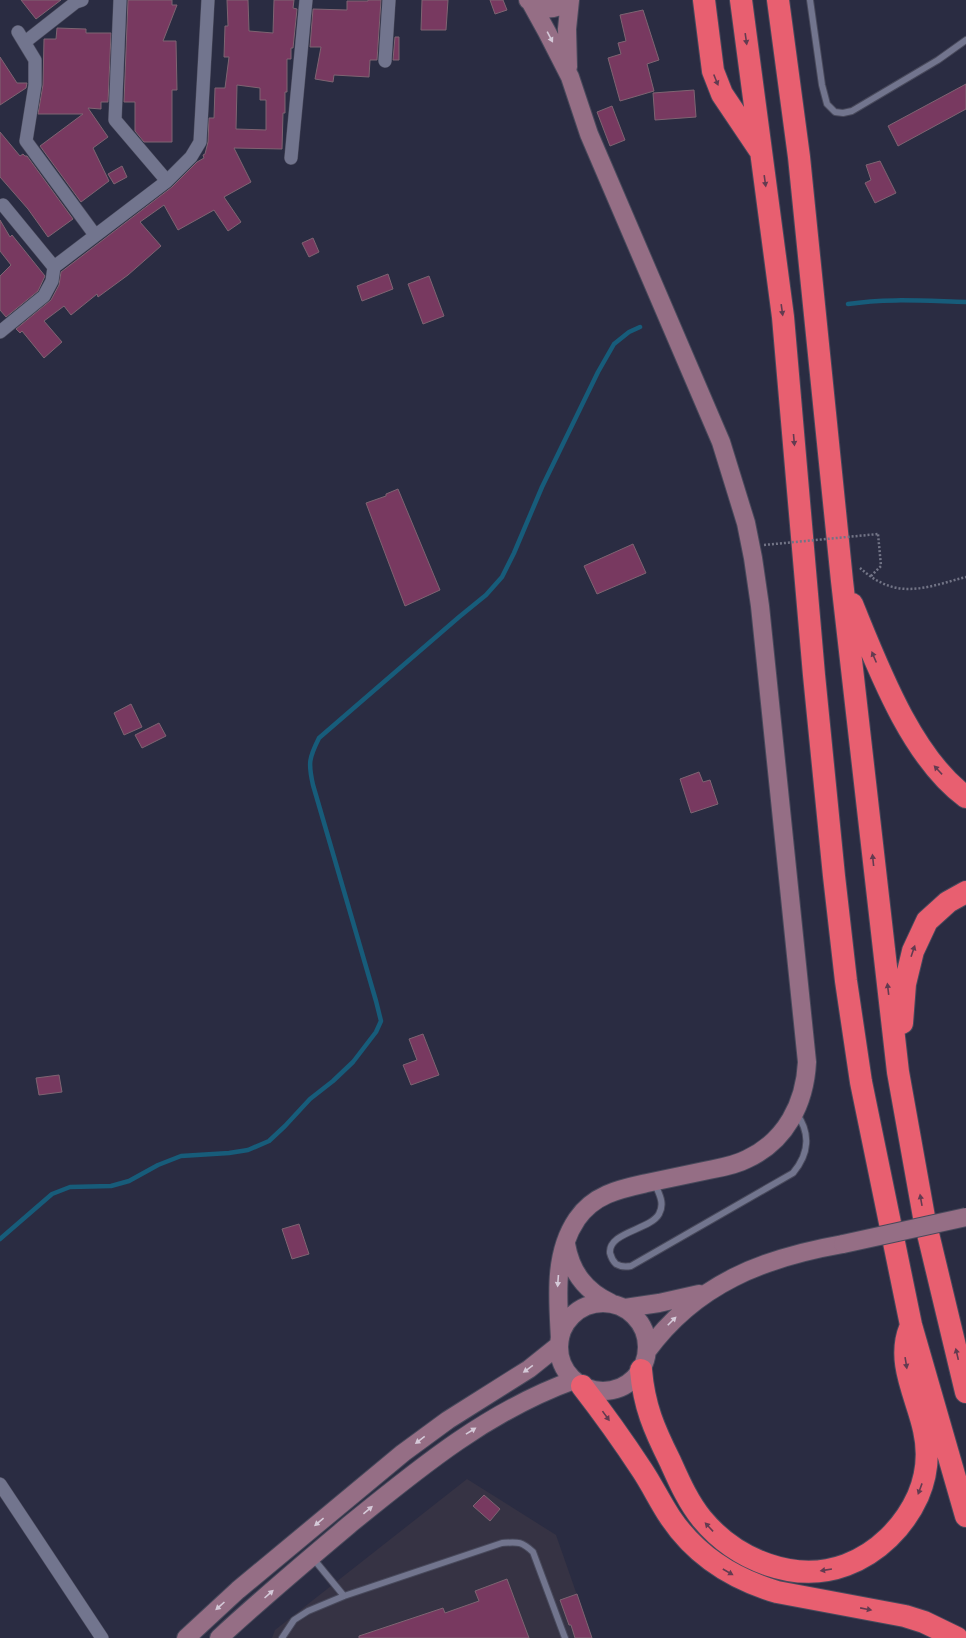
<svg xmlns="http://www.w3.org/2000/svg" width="966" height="1638" font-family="Raleway,sans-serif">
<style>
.medical{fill:#363344}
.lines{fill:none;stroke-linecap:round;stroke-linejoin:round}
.stream{stroke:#175c7a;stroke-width:4.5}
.building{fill:#783960;stroke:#7e6472;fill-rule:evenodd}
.lane-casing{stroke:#48495b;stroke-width:8}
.street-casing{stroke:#48495b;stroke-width:14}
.secondary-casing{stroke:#48495b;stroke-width:20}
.highway-casing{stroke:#48495b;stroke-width:24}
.path{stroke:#727486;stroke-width:2.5;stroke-dasharray:2 2;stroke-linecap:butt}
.lane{stroke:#72758e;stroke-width:6}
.street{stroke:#72758e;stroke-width:13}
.secondary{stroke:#956e85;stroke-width:18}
.highway{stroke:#e85f70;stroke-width:22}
.secondary-bridge-casing{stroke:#48495b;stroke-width:20;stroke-linecap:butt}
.path-bridge{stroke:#727486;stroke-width:2.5;stroke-dasharray:2 2;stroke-linecap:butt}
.secondary-bridge{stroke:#956e85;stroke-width:18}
.oneway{fill:#d5cad9}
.oneway2{fill:#633b50}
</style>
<rect width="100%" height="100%" fill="#2a2c42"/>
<path class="medical" d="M467,1479l89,56 36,103h-320l3,-8z"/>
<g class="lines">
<path class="stream" d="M848,304c39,-6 78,-3 118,-2
M0,1239l52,-45 18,-7 41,-1 18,-5 29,-16 23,-9 48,-3 19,-3 21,-9 16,-15 25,-27 23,-18 20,-19 23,-30 5,-11 -5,-20 -63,-216c-5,-22 -4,-27 6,-47l140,-121 27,-22 16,-18 12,-24 28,-66 56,-115 16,-28 15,-12 11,-5"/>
</g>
<path class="building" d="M21,0h40l-25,19z
M128,0h44v5h5l-14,36h13l1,49h-5v52h-28l-9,-11v-29h-11z
M227,0h21l1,31 24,2 1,-33h20l-1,8 4,1 -4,39h-2v11h-4v33h-2v21h-2l-1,36 -48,-1 17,34 -27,15 17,25 -13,9 -14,-21 -36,20 -14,-25 -24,17 21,24 -33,29 -30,22 -1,-3 -26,21 -7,-9 -20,15 18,21 -18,16 -22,-27 -2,2 -4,-4 35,-29 8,-15 2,-13 111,-85 25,-25 7,-4 -1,-3 2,-1 3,-12 1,-24h5l1,-30h10l4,-31h-5l1,-31h3zM237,85l23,3v12h6v30l-30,-1z
M368,0h13l-4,60h-7l-1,17 -35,-2 -1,7 -18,-3 6,-32h-11l3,-38 34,1v-9h21z
M422,0h26l-2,30h-25z
M490,0h13l4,10 -12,4z
M643,10l16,50 -12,4 7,27 -34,10 -12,-43 13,-4 -3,-11 8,-2 -6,-26z
M57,28l29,1v4h25l-3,69h-7v7l-13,-1 20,29 -15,11 16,33 -28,21 -41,-56 43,-32h-45l5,-29 1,-46h12z
M395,37h4v23h-6z
M0,57l17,26h10l-1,5 -26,17z
M966,84v25l-68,37 -10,-20z
M694,90l2,27 -41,3 -2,-27z
M612,106l13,34 -15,6 -13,-34z
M0,132l20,24 3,-2 2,2h2l46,63 -25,18 -20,-28 -28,-32z
M880,161l16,32 -21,10 -10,-20 6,-3 -5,-15z
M122,166l5,11 -13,7 -6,-10z
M0,220l10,17 2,-2 33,41 -7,15 -32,26 -6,-7v-34l11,-11 -11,-14z
M313,238l6,14 -10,5 -7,-14z
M388,274l5,15 -31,12 -5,-15z
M429,276l15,40 -21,8 -15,-40z
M398,489l42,101 -35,16 -39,-103 20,-7v-2z
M633,544l13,29 -49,21 -13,-28z
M131,704l11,23 -18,8 -10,-22z
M159,723l7,13 -24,12 -7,-13z
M699,772l4,10 7,-2 8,24 -27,9 -11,-34z
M423,1034l16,41 -28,10 -8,-20 14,-5 -8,-21z
M59,1075l3,17 -23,3 -3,-17z
M299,1224l10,30 -17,5 -10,-30z
M484,1495l16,14 -10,12 -17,-15z
M507,1579l22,59h-170v-2l84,-28 2,5 34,-12 -4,-10z
M577,1594l15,44h-17l-4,-13h-2l-9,-25z"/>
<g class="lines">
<g class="lane-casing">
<path id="lane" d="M810,0l12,85 5,19 8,8 8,1 9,-2 86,-51 28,-20
M655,1184c4,10 10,19 4,30 -9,16 -51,18 -49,39 1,4 3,8 6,11 5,3 10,3 15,2l162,-93c16,-19 18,-40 3,-60
M312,1557l32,39
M282,1638l12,-18 14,-9 36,-15 158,-53c16,-1 19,-2 31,9l32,86"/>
</g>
<g class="street-casing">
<path id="street" d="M120,0l-5,120 52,61
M18,32l17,28v25l-9,56 69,94
M25,42l51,-40 6,-2
M385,61l4,-61
M291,158l15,-158
M3,205l51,62 113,-86 24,-24 9,-15 8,-142
M0,332l44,-36 8,-15 2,-14
M0,1484l102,154"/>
</g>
<g class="secondary-casing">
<path id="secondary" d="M528,0c11,12 29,11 40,0
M531,3l16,29 23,45 19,57 132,308 25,81 7,35 7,48 47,456c-2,41 -21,79 -60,97 -13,7 -29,9 -43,12 -19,4 -38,8 -57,12 -27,6 -53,11 -70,36 -24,35 -19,80 -17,120
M568,67l-1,-38 3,-29
M566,1244c5,28 19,47 45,59
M559 1347a44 44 0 1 1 88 0a44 44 0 1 1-88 0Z
M625,1308l34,-5 40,-9
M647,1351c49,-67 116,-93 196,-107
M186,1638l52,-48 165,-137 45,-33 81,-51 30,-24
M219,1638c42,-39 86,-76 130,-113 70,-57 139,-114 225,-145"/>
</g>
<g class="highway-casing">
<path id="highway" d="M704,0l9,71 9,23 37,55
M741,0l42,317 31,358 20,201 12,105 15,101 50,243 55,191
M778,0l21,157 43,424 56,491 26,145 42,175
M852,604c25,61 59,153 114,193
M902,1023l3,-39 8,-33 14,-30 21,-19 18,-10
M641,1370c3,36 13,59 29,91 9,20 18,41 32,58 34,41 93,65 144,46 32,-12 58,-38 72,-69 9,-21 11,-44 6,-66 -7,-33 -28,-68 -14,-102
M582,1386c21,27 41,55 60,84 10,15 18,32 28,47 26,39 63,62 107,75l128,24 19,6 33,16"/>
</g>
<path class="path" d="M860,568c6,5 13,11 20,14 28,15 58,2 86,-5
M871,576l10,-10 -3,-32"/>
<use href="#lane" class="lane"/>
<use href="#street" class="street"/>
<use href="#secondary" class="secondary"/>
<use href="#highway" class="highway"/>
<g class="secondary-bridge-casing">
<path id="secondary-bridge" d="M843,1244l123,-27"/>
</g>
<path class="path-bridge" d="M764,545l114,-11"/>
<use href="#secondary-bridge" class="secondary-bridge"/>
</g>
<defs><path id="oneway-solid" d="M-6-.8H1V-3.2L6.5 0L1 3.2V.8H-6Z"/></defs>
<g class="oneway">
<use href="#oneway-solid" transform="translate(550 37) rotate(62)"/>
<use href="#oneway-solid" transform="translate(558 1281) rotate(94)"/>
<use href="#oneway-solid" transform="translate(672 1321) rotate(-45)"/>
<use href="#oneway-solid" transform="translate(528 1369) rotate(144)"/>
<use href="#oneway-solid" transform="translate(471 1431) rotate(-32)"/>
<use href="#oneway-solid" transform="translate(420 1440) rotate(142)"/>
<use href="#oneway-solid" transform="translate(368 1510) rotate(-40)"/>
<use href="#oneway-solid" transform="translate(319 1522) rotate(140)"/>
<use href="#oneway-solid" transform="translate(269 1594) rotate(-42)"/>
<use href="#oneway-solid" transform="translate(220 1606) rotate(138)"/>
</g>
<g class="oneway2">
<use href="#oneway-solid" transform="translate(746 39) rotate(82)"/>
<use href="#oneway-solid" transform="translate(716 80) rotate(68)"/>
<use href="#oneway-solid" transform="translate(765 181) rotate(82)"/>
<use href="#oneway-solid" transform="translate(782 310) rotate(82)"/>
<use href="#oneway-solid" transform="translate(794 440) rotate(85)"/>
<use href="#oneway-solid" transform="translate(874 657) rotate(-113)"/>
<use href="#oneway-solid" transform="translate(938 770) rotate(-133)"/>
<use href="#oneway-solid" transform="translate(873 860) rotate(-96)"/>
<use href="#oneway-solid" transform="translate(913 951) rotate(-71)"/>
<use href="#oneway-solid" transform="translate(888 989) rotate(-97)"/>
<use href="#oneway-solid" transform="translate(921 1200) rotate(-100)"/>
<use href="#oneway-solid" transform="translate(957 1354) rotate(-103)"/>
<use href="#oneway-solid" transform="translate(906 1363) rotate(81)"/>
<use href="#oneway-solid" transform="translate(606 1416) rotate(54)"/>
<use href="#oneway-solid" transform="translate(920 1489) rotate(110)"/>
<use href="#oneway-solid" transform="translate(709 1527) rotate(-133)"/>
<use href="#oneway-solid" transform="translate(826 1570) rotate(171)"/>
<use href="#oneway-solid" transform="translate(728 1572) rotate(30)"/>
<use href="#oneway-solid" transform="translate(866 1609) rotate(11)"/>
</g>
</svg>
